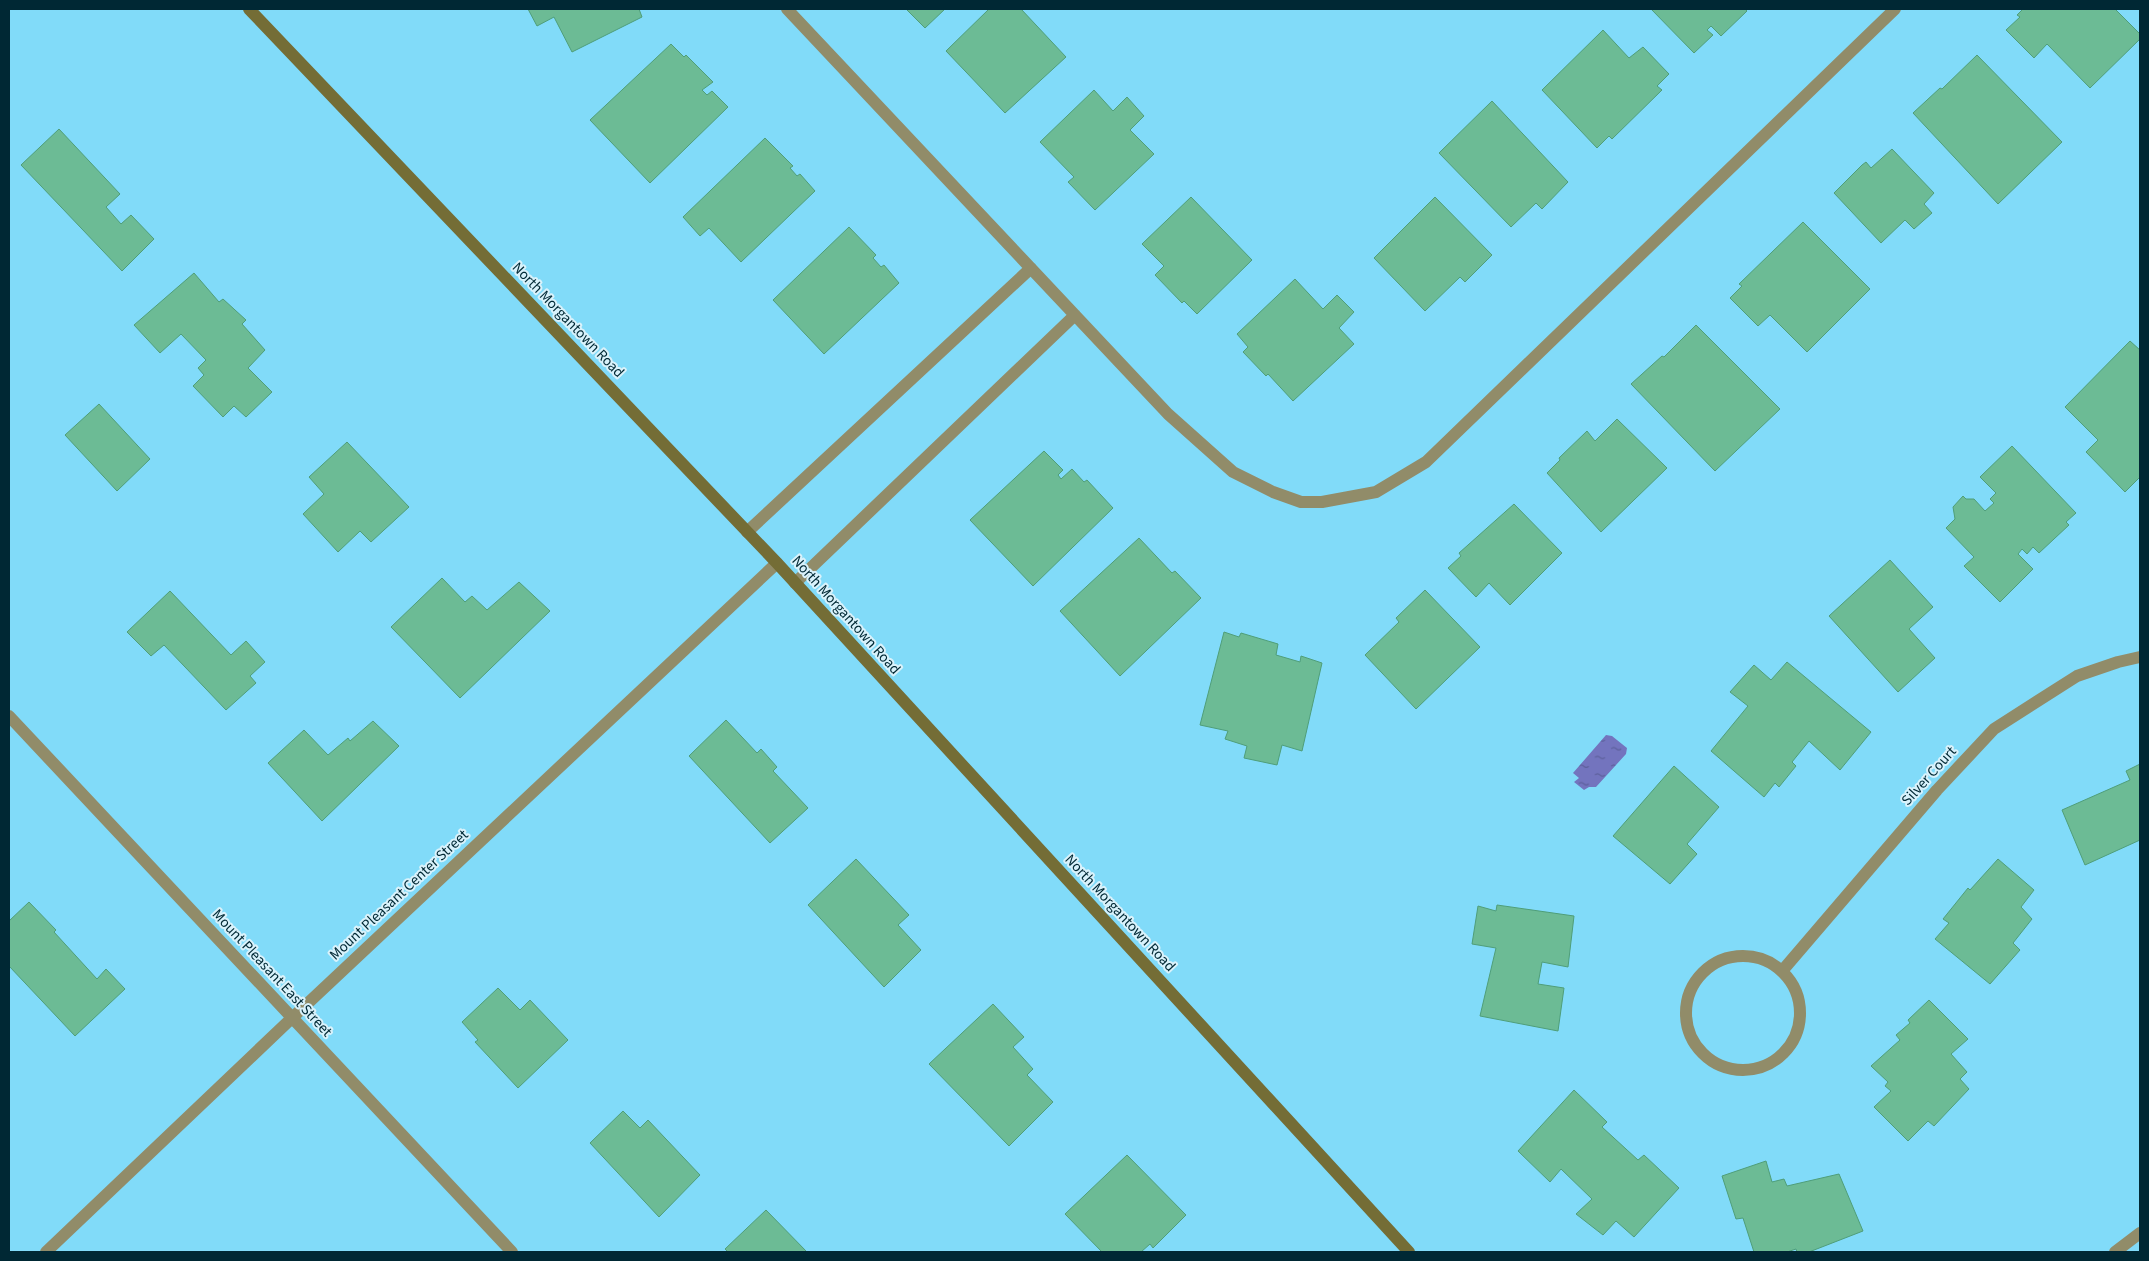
<svg xmlns="http://www.w3.org/2000/svg" width="2149" height="1261" font-family="'Source Sans 3',sans-serif">
	<defs>
		<pattern id="water-ripples" width="26" height="14" patternUnits="userSpaceOnUse" patternTransform="scale(1.25)"><rect width="26" height="14" fill="#7374be"/><path d="M2 4q2-2 4 0t4 0M15 11q2-2 4 0t4 0" fill="none" stroke="#5c5f9b"/></pattern>
	</defs>
	<rect width="100%" height="100%" fill="#81dbf9"/>
	<path fill="url(#water-ripples)" d="M1606,735L1612,736L1627,748L1626,754L1596,787H1589L1584,790L1574,782L1579,778L1573,773Z"/>
	<path fill="#6cbb95" stroke="#4f9e79" d="M528,9H639L642,17L572,52L554,17L537,26Z
		M906,9H945L925,28Z
		M989,9H1021L1066,57L1005,113L946,51Z
		M1651,9H1745L1747,11L1721,36L1711,26L1707,30L1713,35L1694,53Z
		M2023,9H2115L2140,34V39L2090,88L2047,44L2034,58L2006,30L2020,17L2017,15Z
		M1603,30L1629,58L1643,47L1669,74L1657,86L1662,90L1612,139L1609,136L1597,148L1542,90Z
		M671,44L684,57L686,55L713,82L702,90L707,95L712,91L728,107L650,183L590,120Z
		M1977,55L2062,142L1998,204L1913,113L1940,88L1942,89Z
		M1094,90L1113,111L1127,97L1144,116L1130,130L1154,154L1095,210L1068,182L1074,177L1040,142Z
		M1492,101L1568,182L1542,209L1536,203L1511,227L1439,153Z
		M59,129L120,194L106,207L121,224L131,215L154,239L122,271L21,165Z
		M765,138L793,166L790,168L797,176L800,174L815,191L741,262L709,228L700,236L683,217Z
		M1892,149L1934,193L1924,204L1932,213L1914,229L1905,220L1881,243L1834,193L1862,165L1866,162L1871,168Z
		M1191,197L1252,260L1197,314L1184,301L1182,303L1155,275L1164,266L1142,244Z
		M1435,197L1492,255L1465,282L1460,277L1425,311L1374,258Z
		M1803,222L1870,289L1807,352L1770,315L1758,326L1730,298L1742,286L1739,284Z
		M849,227L876,255L873,258L881,267L884,265L899,283L824,354L773,300Z
		M194,273L219,302L223,299L246,320L242,324L265,350L248,368L272,392L246,417L234,406L223,417L193,386L204,375L198,368L206,360L181,334L160,353L134,325Z
		M1295,279L1323,309L1337,295L1354,312L1339,328L1354,344L1293,401L1268,374L1266,376L1243,352L1248,347L1237,334Z
		M1696,325L1780,409L1715,471L1631,384L1662,356L1664,357Z
		M2130,341L2140,350V477L2125,492L2086,452L2098,440L2065,407Z
		M99,404L150,459L117,491L65,435Z
		M1617,419L1667,468L1601,532L1547,473L1560,460L1559,458L1587,431L1595,441Z
		M347,442L409,507L371,542L360,531L338,552L303,514L324,494L309,477Z
		M2012,446L2076,513L2066,522L2069,525L2039,553L2033,547L2027,554L2022,549L2018,554L2033,569L2000,602L1964,566L1974,557L1946,528L1955,519L1953,507L1963,496L1966,499H1974L1985,511L1994,503L1990,499L1996,493L1980,477Z
		M1044,451L1063,470L1058,475L1061,479L1072,469L1084,482L1087,480L1113,508L1033,586L970,520Z
		M1514,504L1562,553L1510,605L1489,583L1476,597L1448,568L1461,556L1459,553Z
		M1139,538L1172,573L1175,571L1201,598L1120,676L1060,611Z
		M1890,560L1933,607L1909,629L1935,658L1898,692L1829,616Z
		M442,578L465,602L472,596L487,610L519,582L550,611L460,698L391,627Z
		M1425,590L1480,647L1416,709L1365,655L1399,622L1396,618Z
		M170,591L231,655L246,641L265,662L250,676L256,683L226,710L164,645L151,656L127,632Z
		M1224,632L1239,637L1241,633L1278,644L1276,655L1300,662L1301,656L1322,663L1302,751L1282,745L1277,765L1244,758L1247,746L1225,739L1228,731L1200,725Z
		M1787,662L1871,732L1840,770L1809,741L1792,762L1796,766L1779,787L1775,783L1764,797L1711,751L1748,706L1730,692L1754,665L1771,680Z
		M726,720L757,753L761,749L777,767L773,771L808,808L770,843L689,756Z
		M373,721L399,746L322,821L268,763L304,730L328,755L348,738L350,741Z
		M2140,764V840L2085,865L2062,810L2130,780L2126,771Z
		M1674,766L1719,807L1687,844L1697,854L1670,884L1613,836Z
		M856,859L909,915L898,925L921,950L884,987L808,905Z
		M1998,859L2034,890L2021,907L2032,919L2013,943L2020,950L1990,984L1935,939L1949,923L1943,919L1968,888L1970,890Z
		M29,902L56,930L54,932L97,979L106,969L125,989L75,1036L9,966V921Z
		M1497,905L1574,916L1568,967L1542,962L1538,984L1564,988L1558,1031L1480,1016L1496,948L1472,944L1478,906L1496,911Z
		M498,988L520,1010L530,1000L568,1040L518,1088L475,1042L478,1040L462,1022Z
		M1929,1000L1968,1039L1951,1054L1967,1072L1960,1079L1969,1089L1934,1126L1928,1121L1908,1141L1874,1107L1891,1091L1885,1086L1888,1082L1871,1066L1900,1040L1896,1035L1910,1023L1908,1020Z
		M993,1004L1024,1037L1013,1047L1033,1069L1027,1075L1053,1102L1009,1146L929,1064Z
		M1574,1090L1607,1122L1602,1127L1638,1160L1644,1155L1679,1188L1634,1237L1616,1221L1603,1235L1576,1214L1592,1199L1561,1169L1550,1182L1518,1151Z
		M623,1111L640,1128L648,1120L700,1175L659,1217L590,1143Z
		M1127,1155L1186,1215L1153,1248L1150,1244L1141,1252H1102L1065,1214Z
		M1766,1161L1772,1182L1784,1179L1787,1186L1839,1174L1863,1231L1809,1252H1797L1796,1249L1787,1252H1754L1743,1218L1736,1219L1722,1176Z
		M766,1210L807,1252H728L725,1249Z"/>
	<g fill="none" stroke-linecap="round" stroke-linejoin="round">
		<path stroke="#918c69" stroke-width="12" d="M787,9L1168,414L1233,472L1273,492L1301,502H1322L1376,492L1426,462L1895,9
			M747,532L1031,268
			M795,583L1075,315
			M9,716L512,1252
			M1686 1013a57 57 0 1 1 114 0a57 57 0 1 1-114 0Z
			M1782,971L1937,790L1994,729L2077,676L2118,662L2140,657
			M46,1252L292,1018L777,563
			M2115,1252L2140,1233"/>
		<path stroke="#746d36" stroke-width="12" d="M249,9L777,563L1409,1252"/>
	</g>
	<g text-anchor="middle" dominant-baseline="central" stroke-width="4" stroke-linejoin="round" paint-order="stroke">
		<g font-size="15" fill="#002834" stroke="#d9f2fb">
			<text transform="translate(568 320) rotate(46)">North Morgantown Road</text>
			<text transform="translate(846 615) rotate(48)">North Morgantown Road</text>
			<text transform="translate(1929 776) rotate(-48)">Silver Court</text>
			<text transform="translate(399 895) rotate(-43)">Mount Pleasant Center Street</text>
			<text transform="translate(1120 913) rotate(47)">North Morgantown Road</text>
			<text transform="translate(272 973) rotate(47)">Mount Pleasant East Street</text>
		</g>
	</g>
	<rect width="2149" height="1261" fill="none" stroke="#002834" stroke-width="20"/>
</svg>
